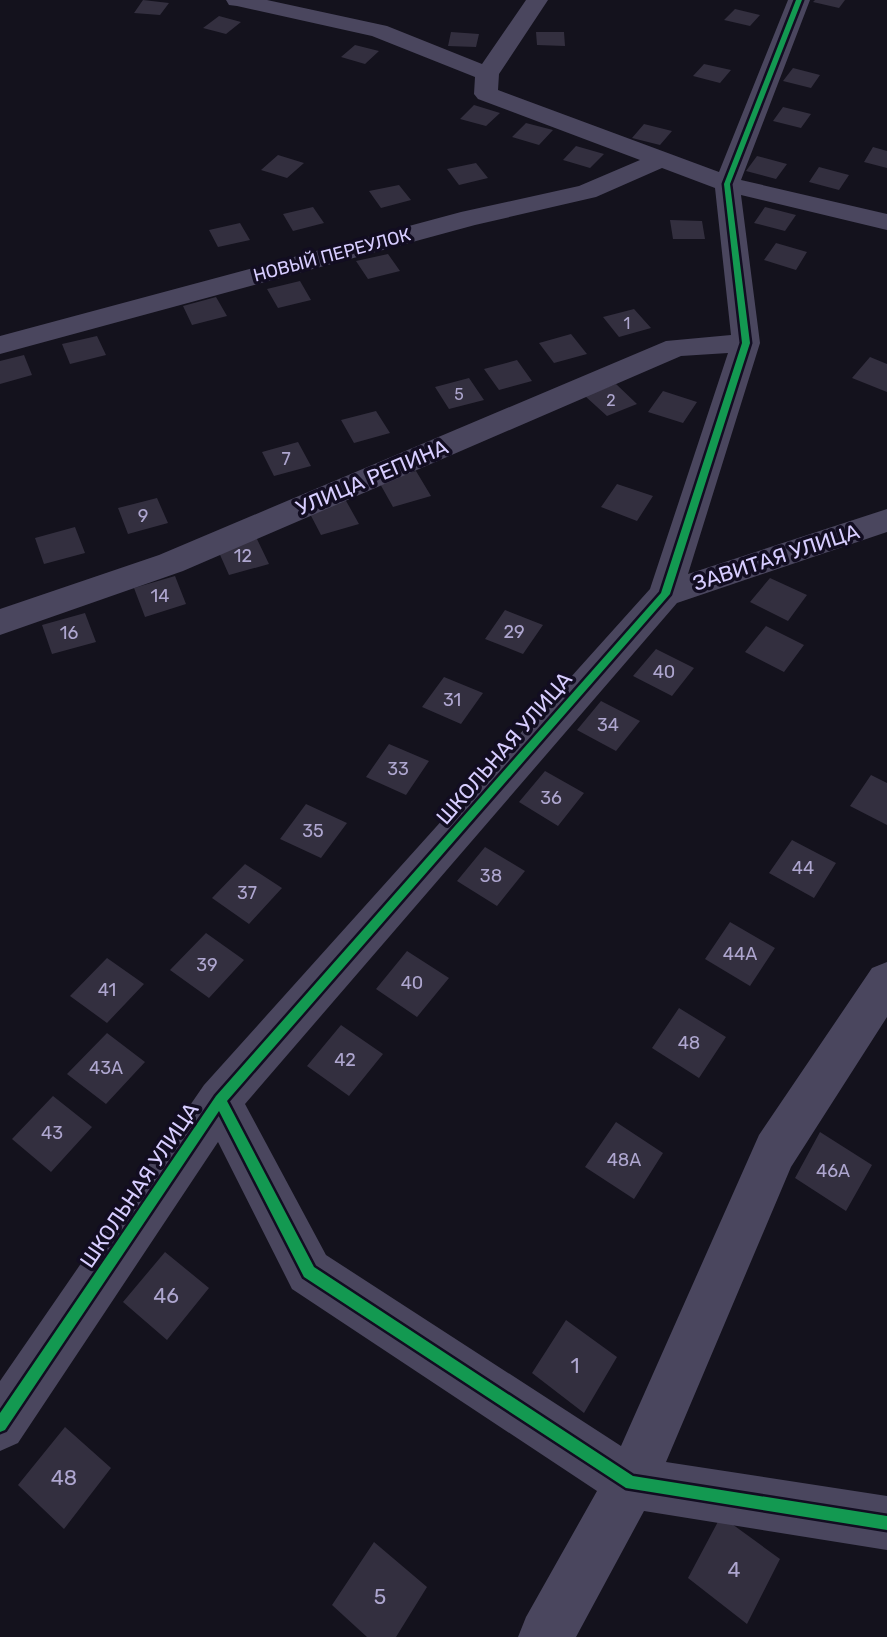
<svg xmlns="http://www.w3.org/2000/svg" width="887" height="1637" font-family="Rubik,sans-serif">
	<rect width="100%" height="100%" fill="#14121d"/>
	<path fill="#332f3f" d="M143,0L169,3L160,15L134,13Z
		M815,0H845L839,8L813,2Z
		M735,9L760,15L750,26L724,20Z
		M219,16L241,22L226,34L203,28Z
		M451,32L479,34L476,47L448,46Z
		M536,32H564L565,46L537,45Z
		M355,45L379,51L365,64L341,57Z
		M704,64L731,70L720,83L693,76Z
		M793,68L820,75L811,88L783,81Z
		M474,105L500,113L486,126L460,119Z
		M783,107L811,114L801,128L773,121Z
		M526,123L553,130L539,145L512,137Z
		M644,124L672,131L660,145L632,138Z
		M576,146L604,154L590,168L563,160Z
		M873,147L887,151V168L864,162Z
		M278,155L304,163L287,178L261,170Z
		M757,156L787,164L776,179L746,171Z
		M476,163L488,178L459,185L447,169Z
		M819,167L849,175L839,190L809,182Z
		M399,185L411,200L381,208L369,191Z
		M313,207L324,223L293,231L283,214Z
		M765,207L796,215L785,231L754,223Z
		M670,220L702,221L705,239H673Z
		M240,223L250,240L218,247L209,230Z
		M776,243L807,252L796,270L764,260Z
		M388,254L400,271L368,279L356,261Z
		M300,281L311,300L278,308L267,289Z
		M216,297L227,316L192,325L183,306Z
		M634,309L651,328L619,337L603,317Z
		M571,334L587,354L554,363L539,343Z
		M97,336L106,355L70,364L62,344Z
		M24,355L32,375L0,384V361Z
		M870,357L887,364V392L852,378Z
		M517,360L532,381L499,390L484,369Z
		M469,378L484,400L449,409L435,387Z
		M616,384L637,404L607,416L585,396Z
		M663,391L697,402L683,423L648,412Z
		M376,411L390,433L354,443L341,420Z
		M298,442L311,466L274,476L262,452Z
		M416,471L431,496L393,507L379,482Z
		M617,484L653,496L637,521L601,507Z
		M157,498L168,523L128,534L118,508Z
		M345,499L359,524L321,535L308,510Z
		M75,527L85,553L44,564L35,538Z
		M256,537L269,564L229,575L217,548Z
		M175,576L186,604L145,617L134,588Z
		M770,578L807,595L788,621L750,602Z
		M505,610L543,625L523,654L485,639Z
		M85,613L96,642L52,654L42,625Z
		M766,626L804,645L784,672L745,652Z
		M656,649L694,668L672,696L633,676Z
		M444,677L483,693L461,724L422,707Z
		M601,701L640,721L616,751L577,730Z
		M389,744L429,761L406,795L366,777Z
		M545,771L584,793L558,826L519,802Z
		M871,775L887,783V825L850,806Z
		M306,804L347,823L321,858L280,839Z
		M792,840L836,863L814,898L769,873Z
		M485,847L525,871L497,906L457,881Z
		M245,864L282,888L249,924L212,898Z
		M730,922L775,948L750,986L705,959Z
		M206,933L244,960L209,998L170,970Z
		M407,951L449,978L417,1017L376,989Z
		M107,958L144,984L107,1023L70,996Z
		M679,1008L726,1037L699,1078L652,1048Z
		M341,1025L383,1054L349,1096L307,1066Z
		M107,1033L145,1062L106,1104L67,1074Z
		M53,1096L92,1127L51,1172L12,1139Z
		M616,1122L663,1153L634,1199L585,1167Z
		M820,1132L872,1165L846,1211L795,1178Z
		M165,1252L209,1288L167,1340L123,1302Z
		M566,1320L617,1357L584,1413L532,1373Z
		M65,1427L111,1468L64,1529L18,1485Z
		M721,1516L780,1559L747,1624L688,1578Z
		M374,1542L427,1587L396,1637H367L332,1605Z"/>
	<g fill="none" stroke-linecap="round" stroke-linejoin="round">
		<path fill="#4a465e" fill-rule="evenodd" d="M226,0H267L387,26L482,64L526,0H548L499,74L498,90L719,172L788,0H810L741,180L887,214V230L741,195L760,343L688,574L887,509V532L677,603L245,1104L326,1255L621,1446L759,1135L872,968L887,962V1017L791,1167L666,1462L887,1496V1550L644,1511L576,1637H518L526,1617L597,1491L292,1289L218,1142L18,1443L0,1451V1381L204,1085L650,589L728,353L681,356L183,571L0,635V609L159,555L666,341L731,335L715,188L662,168L596,197L475,225L0,354V336L461,212L579,186L640,160L478,99L474,94L475,77L372,36L237,6L229,5Z"/>
		<defs>
			<path id="cycleway" d="M796,0H802L730,184L750,343L670,594L227,1101L314,1267L633,1476L887,1516V1530L626,1488L304,1277L219,1111L5,1430L0,1432V1413L216,1096L661,593L742,343L724,184Z"/>
		</defs>
		<use href="#cycleway" stroke="#120d21" stroke-width="5"/>
		<use href="#cycleway" fill="#139951" fill-rule="evenodd"/>
	</g>
	<g text-anchor="middle" dominant-baseline="central" stroke-width="7" stroke-linejoin="round" paint-order="stroke">
		<g font-size="16" fill="#aea6cf">
			<text x="627" y="323">1</text>
			<text x="459" y="394">5</text>
			<text x="611" y="400">2</text>
		</g>
		<g font-size="18" fill="#d7cdff" stroke="#120d21">
			<text transform="translate(332 255) rotate(-15)">НОВЫЙ ПЕРЕУЛОК</text>
		</g>
		<g font-size="18" fill="#aea6cf">
			<text x="286" y="459">7</text>
			<text x="143" y="516">9</text>
			<text x="243" y="556">12</text>
			<text x="160" y="596">14</text>
			<text x="514" y="632">29</text>
			<text x="69" y="633">16</text>
			<text x="664" y="672">40</text>
			<text x="452" y="700">31</text>
			<text x="608" y="725">34</text>
			<text x="398" y="769">33</text>
			<text x="551" y="798">36</text>
			<text x="313" y="831">35</text>
			<text x="803" y="868">44</text>
			<text x="491" y="876">38</text>
			<text x="247" y="893">37</text>
			<text x="740" y="954">44А</text>
			<text x="207" y="965">39</text>
			<text x="412" y="983">40</text>
			<text x="107" y="990">41</text>
			<text x="689" y="1043">48</text>
			<text x="345" y="1060">42</text>
			<text x="106" y="1068">43А</text>
			<text x="52" y="1133">43</text>
			<text x="624" y="1160">48А</text>
			<text x="833" y="1171">46А</text>
		</g>
		<g font-size="21" fill="#d7cdff" stroke="#120d21">
			<text transform="translate(372 477) rotate(-23)">УЛИЦА РЕПИНА</text>
			<text transform="translate(776 557) rotate(-18)">ЗАВИТАЯ УЛИЦА</text>
			<text transform="translate(504 748) rotate(-49)">ШКОЛЬНАЯ УЛИЦА</text>
			<text transform="translate(139 1185) rotate(-56)">ШКОЛЬНАЯ УЛИЦА</text>
		</g>
		<g font-size="21" fill="#aea6cf">
			<text x="166" y="1295">46</text>
			<text x="575" y="1365">1</text>
			<text x="64" y="1477">48</text>
			<text x="734" y="1569">4</text>
			<text x="380" y="1596">5</text>
		</g>
	</g>
</svg>
